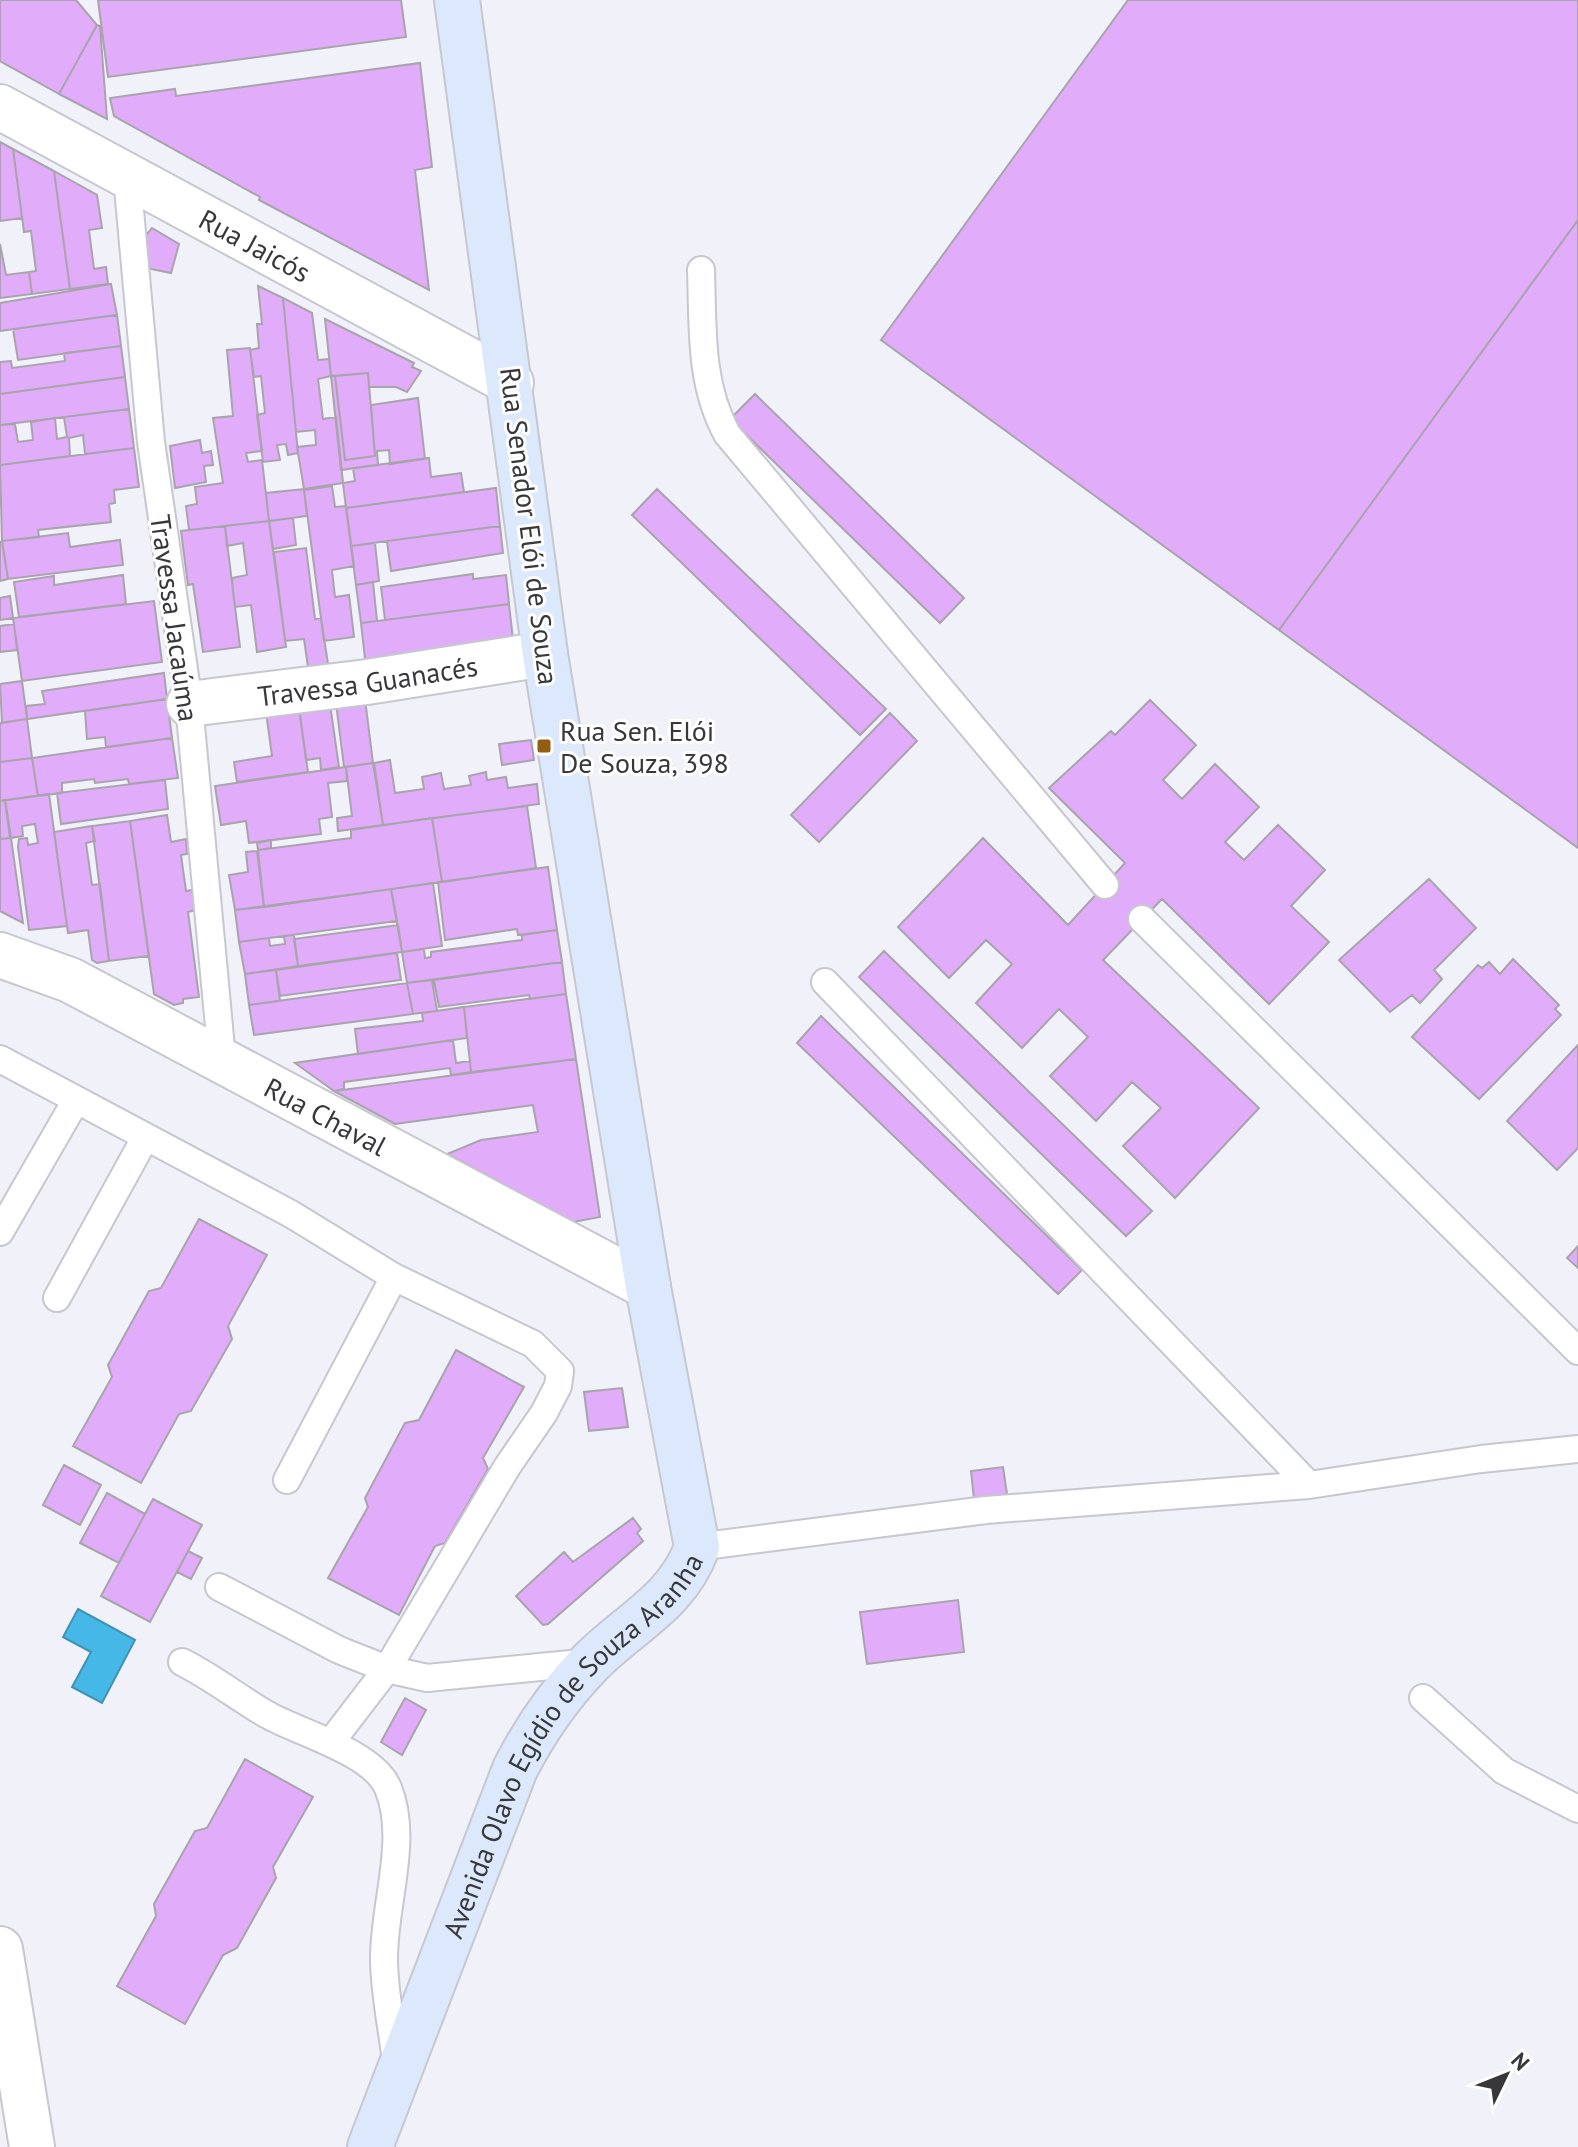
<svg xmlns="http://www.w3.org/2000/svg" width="1578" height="2147" font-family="'PT Sans',sans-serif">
	<rect width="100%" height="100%" fill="#f0f1f9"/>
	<path fill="#46b8e7" stroke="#4292b3" stroke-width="2" d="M78,1609L135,1640L102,1703L72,1687L91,1652L63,1637Z"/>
	<path fill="#e1acfa" stroke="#a9a4ab" stroke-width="2" d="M0,0H76L97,25L59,94L0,61Z
		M98,0H401L406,37L108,77Z
		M1128,0H1578V220L1279,630L881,340Z
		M97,25L100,26L107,119L59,94Z
		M420,63L432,167L415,170L429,290L259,200L260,197L114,116L110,98L175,89L176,96Z
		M0,142L13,149L22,218L0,221Z
		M13,149L54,171L70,289L32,294L29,272L36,271L31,231L24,232Z
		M54,171L97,195L102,228L89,230L94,269L106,267L108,284L70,289Z
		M1578,220V848L1279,630Z
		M152,228L179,244L171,273L146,268L141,241Z
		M0,244L6,275L29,272L32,294L0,298Z
		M111,284L117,315L0,331V303Z
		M258,286L283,298L298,453L288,455L286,444L277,445L280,460L263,462L257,415L265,413L261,376L254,377L250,350L259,348L257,324H262Z
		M283,298L312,313L318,360L329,359L331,376L318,379L323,419L336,417L343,483L304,489L297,447L316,445L315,430L296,432Z
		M117,315L121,346L18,360L13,329Z
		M325,319L414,363L412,367L421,371L407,392L396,387H369L368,373L331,376Z
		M121,346L125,377L0,394V362L11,361L12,368L65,361L64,353Z
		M250,348L262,451L246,453L248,462L262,460L269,521L189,530L186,506L197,504L195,487L223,483L213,418L233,416L227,350Z
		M368,373L375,456L345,460L335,376Z
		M331,376H335L345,460L375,456L371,405L418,398L425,459L390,464L389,450L377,451L378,465L341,470Z
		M125,377L129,409L0,425V394Z
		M755,394L964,598L940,623L730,419Z
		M129,409L134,448L85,454L83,435L69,438L70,456L0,465V425L15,424L18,442L33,440L31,422L55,418L57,439L67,437L64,417Z
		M200,440L202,453L211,451L213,465L204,466L206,482L175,488L170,446Z
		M134,448L139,487L114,490L115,503L109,504L111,522L38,530L39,537L2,541L0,465Z
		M429,458L431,477L461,473L464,492L346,508L343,483L355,481L353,468Z
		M332,486L335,507L346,506L354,566L332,570L335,597L349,595L354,637L324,641L304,490Z
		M496,488L500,526L351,546L346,508Z
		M304,489L307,516L269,521L266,493Z
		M657,489L886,709L860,735L632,515Z
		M293,518L296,545L273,549L269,521Z
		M269,521L286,647L257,652L251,605L235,607L233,592L232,578L247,575L243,543L227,546L225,526Z
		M225,526L240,647L203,652L193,584L188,585L181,531Z
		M500,526L503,553L391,571L387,541Z
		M68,533L70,547L120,540L123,565L8,579L2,541Z
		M2,541L8,579L0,581V542Z
		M375,543L379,581L356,585L351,546Z
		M306,548L315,619L321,618L328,664L308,667L304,639L285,641L274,552Z
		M473,574V579L506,575L509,604L385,620L381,587Z
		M123,575L126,604L19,617L14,582L54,576V585Z
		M373,582L377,621L361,623L356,585Z
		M10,596L13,618L0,620V598Z
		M154,601L162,662L22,681L13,618Z
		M509,604L513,640L365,659L361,623Z
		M14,624L17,650L0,652V626Z
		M164,673L167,699L27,719L26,706L45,704L42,691Z
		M22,681L27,719L2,723L0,684Z
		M167,699L172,738L106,747L105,737L87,739L85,711Z
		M365,699L373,763L344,767L336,703Z
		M1150,700L1196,745L1163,780L1182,799L1215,764L1259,807L1225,842L1244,860L1278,825L1325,870L1291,906L1329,942L1269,1004L1162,899L1103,960L1259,1108L1175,1198L1123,1146L1161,1108L1132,1082L1096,1121L1050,1076L1088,1037L1059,1009L1022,1048L976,1003L1012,964L986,940L949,978L898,927L983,838L1068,925L1125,863L1049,788L1111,731L1115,735Z
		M330,704L339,767L321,770L320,758L306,760L299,708Z
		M299,708L308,772L237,782L234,762L272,756L266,712Z
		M890,713L917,741L819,842L791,815Z
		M27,719L32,758L0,762V723Z
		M172,738L178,778L129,784L128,779L95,783L94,779L62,783V793L38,796L32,758Z
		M531,740L534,760L502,765L499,744Z
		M32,758L38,796L0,801V762Z
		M390,760L395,793L424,789L422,777L441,773L444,789L471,785L469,776L486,772L487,780L506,777L508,788L537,784L539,804L383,825L374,763Z
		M373,763L383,825L338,831L337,818L352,816L346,767Z
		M346,767L347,781L328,783L332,817L319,819L321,834L249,843L246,821L221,825L215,786Z
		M165,780L168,809L61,824L57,793Z
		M49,794L67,926L29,930L18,847L19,839L27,838L28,845L38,843L35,824L22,826L23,836L11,838L5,800Z
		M5,800L10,838L0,839V801Z
		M527,806L536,868L442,882L432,818Z
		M167,815L171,842L186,839L187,854L181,855L186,891L192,890L196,910L188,912L199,997L183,999V1003L174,1005L154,994L130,821Z
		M432,818L442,882L264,907L258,850L351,838V830Z
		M130,821L149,956L109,961L92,826Z
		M92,826L95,841L86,843L92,885L100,884L109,961L97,963L92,960L88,930L68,933L54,832Z
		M11,838L23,923L0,911V839Z
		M271,840V848L258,850L257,843Z
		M257,851L264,907L235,910L229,875L248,872L246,852Z
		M548,867L557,930L518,935L517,929L445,940L438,882Z
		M1429,879L1476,928L1434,970L1442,979L1420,1003L1412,995L1390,1012L1339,960Z
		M433,883L442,946L402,952L391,889Z
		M391,889L397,921L239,942L235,910Z
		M398,925L402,952L298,966L294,939Z
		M557,930L562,962L407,983L402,952L424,949L425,958L431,957V952L522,940V935Z
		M294,935L298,966L245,974L239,942L269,938L270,946L285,944L284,936Z
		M884,951L1152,1211L1126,1236L859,977Z
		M397,953L401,980L280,996L276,970Z
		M1513,959L1559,1005L1555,1009L1561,1015L1479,1099L1412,1037L1478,965L1482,968L1489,962L1500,974Z
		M562,962L566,994L530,999L529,995L439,1007L434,980Z
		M276,970L280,1001L249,1005L245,974Z
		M432,980L437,1011L413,1014L407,983Z
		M407,983L413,1014L254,1035L249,1005Z
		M566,994L576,1059L471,1072L464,1007Z
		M464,1007L467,1038L358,1054L355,1029L423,1021L422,1013Z
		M821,1016L1082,1270L1058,1294L797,1043Z
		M453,1040L456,1063L470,1061L471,1072L451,1075L450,1068L344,1082V1089L334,1091L295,1063Z
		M1578,1045V1148L1557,1170L1507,1121Z
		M576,1059L600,1217L573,1222L447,1154L481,1140L538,1132L533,1105L395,1124L334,1091Z
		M199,1219L267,1255L228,1326L232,1339L191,1411L179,1414L141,1483L73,1446L112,1377L108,1365L149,1291L161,1288Z
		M1578,1246V1268L1567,1258Z
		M456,1350L524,1387L483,1458L488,1469L445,1543L435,1546L399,1615L328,1578L368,1507L365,1498L405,1423L419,1420Z
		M622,1388L628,1427L589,1431L584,1392Z
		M64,1465L101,1485L80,1525L43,1505Z
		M1003,1467L1007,1494L974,1499L971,1471Z
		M107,1493L145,1514L119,1563L80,1543Z
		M153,1499L202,1525L150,1622L101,1596Z
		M633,1518L641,1529L637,1533L643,1541L548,1624L543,1625L516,1596L564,1552L573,1562Z
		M188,1551L202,1558L191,1579L177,1572Z
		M958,1600L964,1652L867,1664L860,1612Z
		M405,1698L426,1710L402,1755L381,1742Z
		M245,1759L313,1797L273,1867L276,1878L237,1948L223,1955L185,2024L117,1986L156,1916L154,1904L195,1831L207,1828Z"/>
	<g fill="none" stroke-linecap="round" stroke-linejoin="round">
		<defs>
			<path id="service" d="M127,177L151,442L189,704L222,1059
				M701,270C703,326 699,383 727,434L1105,885
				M1142,919L1578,1351
				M825,982L1309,1485
				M0,1059L291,1214L394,1277L533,1344L560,1371L558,1386L544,1413L507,1467L387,1669L331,1742
				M0,1232L75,1102
				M57,1298L145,1138
				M287,1480L394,1277
				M697,1547L986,1510L1309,1485L1481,1459L1578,1449
				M219,1587L339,1650L387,1669L427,1678L591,1662
				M182,1662C212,1677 237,1697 266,1714C299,1733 373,1752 388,1788C409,1839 384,1903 384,1958C384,1992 392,2028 396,2061
				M1423,1698L1504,1771L1578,1809"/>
			<g id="minor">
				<path id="s1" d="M0,107L511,383"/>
				<path id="s2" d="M189,704L367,682L545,654"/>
				<path id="s3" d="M0,955L70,980L648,1287"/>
				<path d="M0,1949L32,2147"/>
			</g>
			<g id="secondary">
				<path id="s4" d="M370,2147L515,1769C535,1730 559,1695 590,1663C628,1624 678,1602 697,1547L648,1287L545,654L457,0"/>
			</g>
		</defs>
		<use href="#service" stroke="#c7c7cf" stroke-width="30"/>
		<use href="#minor" stroke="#c7c7cf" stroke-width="48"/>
		<use href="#secondary" stroke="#c7c7cf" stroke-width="48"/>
		<use href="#service" stroke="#fff" stroke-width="26"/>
		<use href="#minor" stroke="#fff" stroke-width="44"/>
		<use href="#secondary" stroke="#dce9fd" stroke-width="44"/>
	</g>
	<rect fill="#925d11" stroke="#fff" stroke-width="3" x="536" y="738" width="16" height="16" rx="4"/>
	<g text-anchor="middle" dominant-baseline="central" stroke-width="6" stroke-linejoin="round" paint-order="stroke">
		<g font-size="28" fill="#38383b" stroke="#fff">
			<text stroke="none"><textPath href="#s1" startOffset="290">Rua Jaicós</textPath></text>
			<text transform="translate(530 526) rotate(83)">Rua Senador Elói de Souza</text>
			<text transform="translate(175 618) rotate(82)">Travessa Jacaúma</text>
			<text stroke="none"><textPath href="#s2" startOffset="180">Travessa Guanacés</textPath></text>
			<text stroke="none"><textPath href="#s3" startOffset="364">Rua Chaval</textPath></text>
			<text stroke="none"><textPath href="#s4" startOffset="456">Avenida Olavo Egídio de Souza Aranha</textPath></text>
		</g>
		<g font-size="28" fill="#38383b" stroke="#fff" text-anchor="start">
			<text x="560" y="730">Rua Sen. Elói<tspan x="560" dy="32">De Souza, 398</tspan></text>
		</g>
	</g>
	<g transform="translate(1506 2075) rotate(47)" stroke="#ffffff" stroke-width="6" paint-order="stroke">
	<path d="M0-6L14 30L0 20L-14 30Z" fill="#38383b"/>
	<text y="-12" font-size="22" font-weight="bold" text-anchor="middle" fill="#38383b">N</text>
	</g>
</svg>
